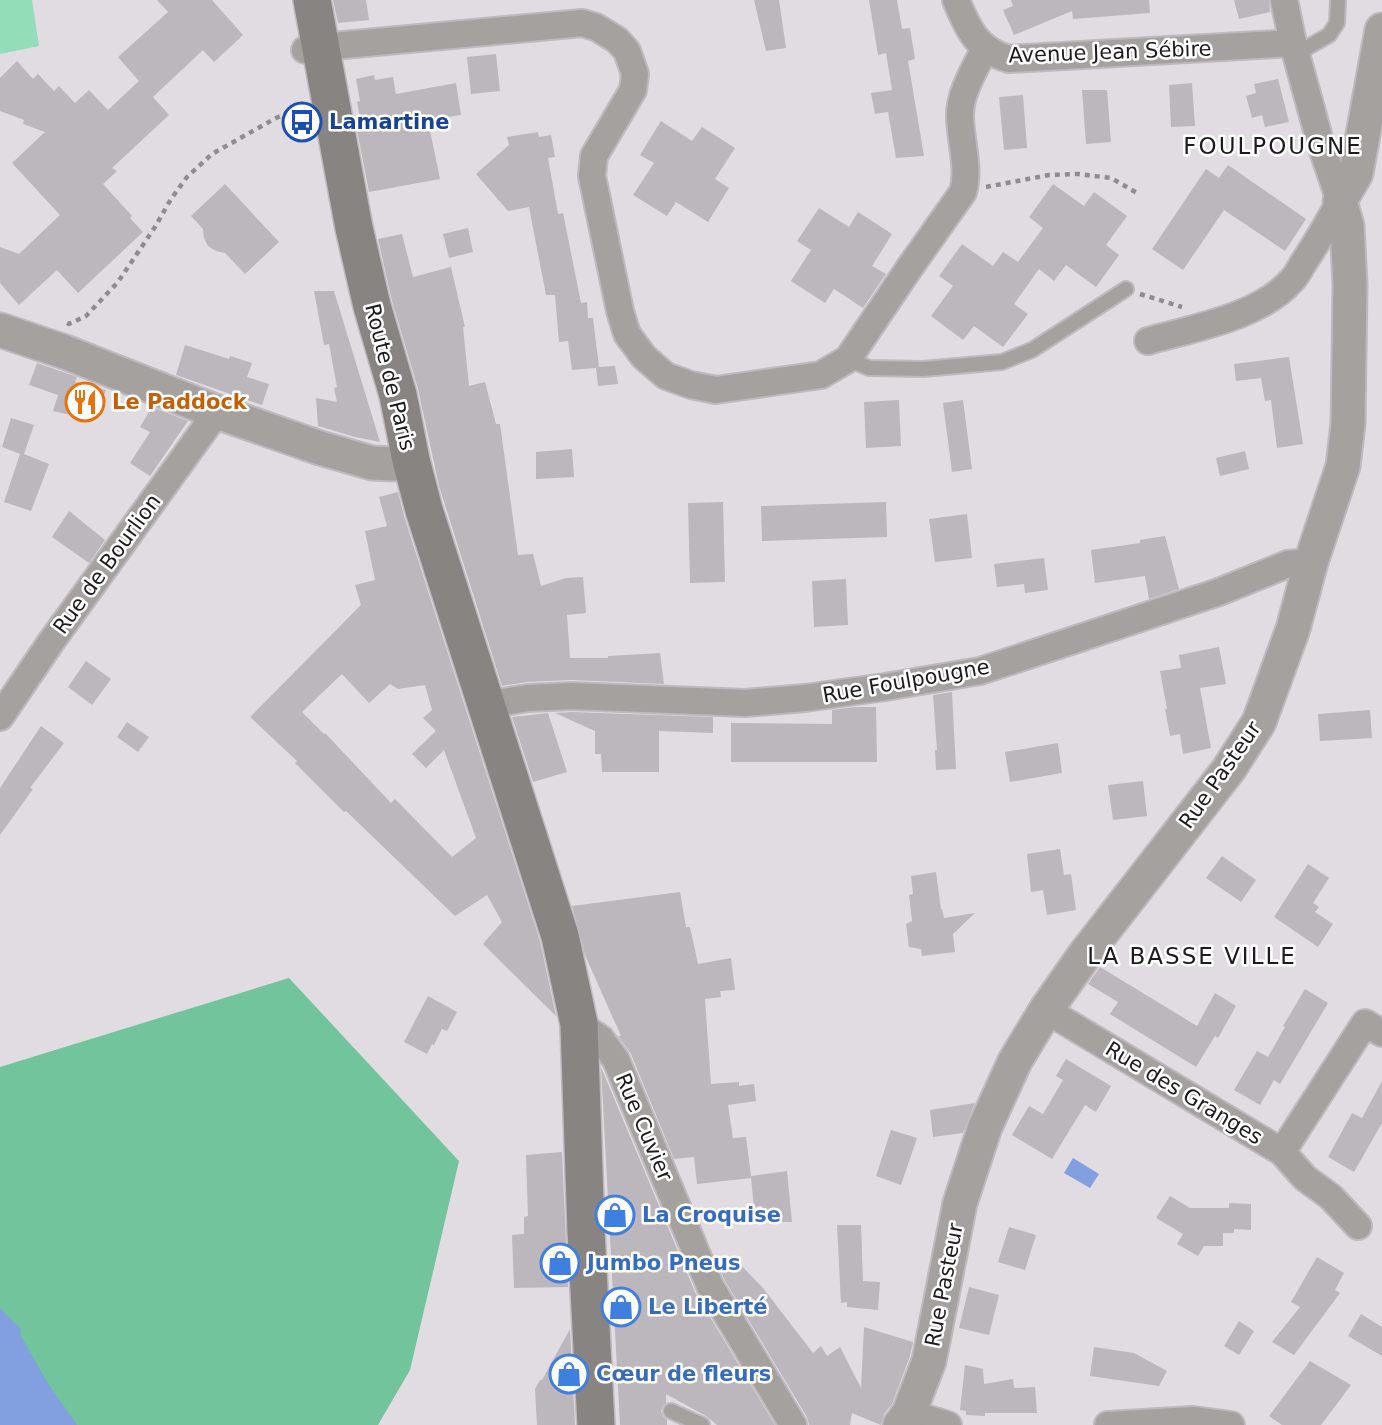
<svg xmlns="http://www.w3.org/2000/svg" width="1382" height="1425" font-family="'DejaVu Sans',sans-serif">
	<rect width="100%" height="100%" fill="#e1dce1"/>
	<path fill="#93ddb8" d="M0,0H32L39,46L0,54Z"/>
	<path fill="#71c49c" d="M289,978L459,1161L410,1370L378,1425H0V1067Z"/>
	<path fill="#829fe0" d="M1073,1158L1099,1174L1090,1188L1064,1173Z
		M0,1308L21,1329L20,1334L47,1382L77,1425H0Z"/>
	<path fill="#bcb7bc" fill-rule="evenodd" d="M157,0H212L243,35L214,62L203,50L153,97L169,115L112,168L117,171L103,184L132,216L130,218L143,232L78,293L57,270L19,305L0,283V247L19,254L60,215L12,163L45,132L23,124L24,120L0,111V78L17,61L33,79L38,74L54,91L59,86L75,103L89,90L108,110L139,81L118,57L168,12Z
		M333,0H366L369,20L338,23Z
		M754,0H779L786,48L766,51Z
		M869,0H897L902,29L910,28L915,59L908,61L924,156L896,158L888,112L875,114L871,93L892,90L886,53L878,55Z
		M1011,0H1149L1150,13L1073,19L1072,11L1014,35L1003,10L1013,6Z
		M1234,0H1269L1270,12L1239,19Z
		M496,54L500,91L471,94L467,57Z
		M374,75L375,80L393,77L396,94L456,83L461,115L430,120L427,116L440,179L369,192L357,130L362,129L357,102L360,101L356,79Z
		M1278,79L1289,122L1265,127L1262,115L1252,118L1246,96L1256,93L1254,84Z
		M1192,83L1195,126L1171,127L1169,85Z
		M1082,90H1107L1111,142L1086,144Z
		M1023,95L1027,148L1004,150L999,97Z
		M661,121L692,141L702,127L735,148L715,179L729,188L708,222L676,202L667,216L633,195L654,163L640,155Z
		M538,132L539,137L551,135L555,157L548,158L558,214L563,213L581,303L587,302L588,318H593L599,367L615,366L618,384L598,386L596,368L572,370L568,341L559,342L555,295H546L529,207L508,211L476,174L509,145L507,137Z
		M1228,165L1306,219L1285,251L1224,210L1183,270L1152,249L1206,169L1219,178Z
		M225,184L279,242L245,274L225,253L216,251L208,246L204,238L203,229L191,216Z
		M1053,184L1084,206L1094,192L1127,216L1106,245L1119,255L1096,287L1066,265L1054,281L1039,269L1014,304L1028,314L1003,347L974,326L963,340L931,316L953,286L939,276L962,244L993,266L1003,252L1018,262L1043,228L1029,217Z
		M819,208L849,227L858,212L892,234L872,266L886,274L863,308L834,289L825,303L791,281L811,250L797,241Z
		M468,228L473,252L449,258L443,234Z
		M402,234L413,277L451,267L465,327H463L469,386L485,382L496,424H500L518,555L533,554L541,586L566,578L583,577L586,613L567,615L570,658H608V656L660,653L664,684L571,680L527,682L502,686L439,486L418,389L392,301L378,239Z
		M314,291H334L380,442L355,437L318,426L316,398L337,402L334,388L337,387L329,344L324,345Z
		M185,345L229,359L230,356L252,363L247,377L269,384L262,405L176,375Z
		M1289,357L1303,444L1277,448L1271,400L1265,401L1261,378L1236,381L1234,364Z
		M37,363L77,377L75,382L106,390L93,420L53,411L58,395L29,385Z
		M899,400L901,446L866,448L864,402Z
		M963,400L972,469L952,472L943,403Z
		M152,407L188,421L150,476L130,463L150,432L140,427Z
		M11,418L34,425L24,454L49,464L31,511L4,502L20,454L2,447Z
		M572,449L574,477L536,479V452Z
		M1245,451L1249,469L1220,476L1216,458Z
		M398,492L404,516L540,941L556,1016L483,944L502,922L487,895L455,916L346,811L344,812L295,763L297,761L250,717L361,605L355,585L375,580L365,531L387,526L379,497ZM342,674L369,703L390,684L398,689L425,685L432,710L423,718L436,731L412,754L426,768L444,750L476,838L452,857L395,799L391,803L325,733L324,734L302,712Z
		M723,502L725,582L690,583L688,503Z
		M886,502L887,537L762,541L761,506Z
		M69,511L105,540L89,563L52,537Z
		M967,514L972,558L935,562L929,519Z
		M1165,536L1179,589L1149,599L1145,576L1095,583L1091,550L1140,543V540Z
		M1044,558L1048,590L1025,593L1024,584L997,587L994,564Z
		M846,579L848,625L814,627L812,581Z
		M1219,647L1226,684L1200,688L1211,748L1183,754L1180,734L1170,736L1165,709H1167L1160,671L1181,668L1179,655Z
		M86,661L111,679L92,705L68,687Z
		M952,692L956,769L936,770L935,750H937L933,695Z
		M855,707H876L877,762H731V723L832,724V710Z
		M1370,710L1372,738L1320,741L1318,714Z
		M572,712L713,717V733L659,731V772H602L601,754H595V731L555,713Z
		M548,713L567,772L533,782L512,717Z
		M127,722L149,737L138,752L117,737Z
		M41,726L64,743L30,788L33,789L0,835V788Z
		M1058,743L1062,773L1010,782L1005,752Z
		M1143,781L1147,816L1113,820L1108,785Z
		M1060,849L1064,875L1071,874L1076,910L1047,915L1043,890L1031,892L1027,854Z
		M1222,856L1256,880L1241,902L1206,878Z
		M1308,864L1329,878L1313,903L1319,907L1315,912L1333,924L1318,947L1274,917Z
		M936,872L941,909H942L944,918L975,913L953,934L955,952L922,956L921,949L909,947L906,924L912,921L909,895L913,894L911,876Z
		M680,892L686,927H690L698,964L731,958L735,990L720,991L721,997L705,999L711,1084L739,1082V1086L754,1084L756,1101L728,1105L733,1138L746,1137L751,1176L787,1171L792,1222H763L762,1206L754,1207L751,1178L697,1184L694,1157L674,1159L631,1054L618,1036H621L585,955L572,906Z
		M1100,967L1197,1026L1215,993L1236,1006L1218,1038L1215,1036L1196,1067L1110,1014L1118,1002L1088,984Z
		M1305,989L1328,1003L1280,1084L1274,1080L1260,1105L1234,1090L1257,1051L1268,1057L1285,1027L1283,1026Z
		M428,996L457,1012L447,1031L442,1029L434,1045L432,1044L427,1054L404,1042Z
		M1066,1059L1111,1086L1096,1112L1085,1105L1052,1159L1012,1135L1029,1106L1043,1114L1063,1080L1056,1076Z
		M601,1067L695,1292L775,1425H717L706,1416L666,1394V1403L663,1406L661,1411L663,1416L667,1420V1425H620Z
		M1382,1081V1123L1354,1172L1328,1157L1352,1113L1362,1118Z
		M975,1103L963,1133L933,1137L930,1110Z
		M891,1130L917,1138L901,1185L876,1176Z
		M562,1152L568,1287L514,1288L512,1235L524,1234V1217L528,1216L526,1155Z
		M1170,1196L1190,1208H1229V1203L1251,1204V1230L1234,1229V1233H1223V1246H1204L1198,1256L1177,1244L1183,1234L1156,1218Z
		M837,1225H861L863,1281L880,1282L878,1310L847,1307V1302L841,1303Z
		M1009,1227L1036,1235L1025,1270L998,1262Z
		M1317,1257L1344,1273L1335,1290L1340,1293L1294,1355L1272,1342L1300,1307L1291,1302Z
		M735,1259L763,1288L813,1353L821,1346L827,1356L840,1347L861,1388L864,1327L913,1342L910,1356L892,1404L884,1414L881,1425L852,1413L850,1425H809L807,1417L724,1279L719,1266Z
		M969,1287L999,1295L989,1335L959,1328Z
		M1361,1314L1382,1327V1356L1348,1336Z
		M1239,1321L1254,1331L1239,1355L1224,1346Z
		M570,1329L575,1425H537L535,1389L540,1380H542Z
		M1094,1347L1134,1353L1167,1371L1159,1386L1090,1376Z
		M1310,1361L1351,1385L1321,1425H1282L1269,1416Z
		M965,1365L983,1369L984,1384L1013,1379L1014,1388L1035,1387L1037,1413H985V1416L966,1415V1411L960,1410Z"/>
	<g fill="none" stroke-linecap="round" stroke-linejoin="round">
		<defs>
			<path id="service" d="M1296,54L1329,35L1337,23L1338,0
				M848,359L869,368L923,369L1002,362L1032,350L1126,289
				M671,1411L702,1425"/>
			<path id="minor" d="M956,0C968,29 977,50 1009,59L1293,43
				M305,50L322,47L582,23L596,27L617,40L627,51L635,74L633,90L594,156L592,176L620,311L627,334L644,357L666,376L691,385L716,390L821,375L848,359L910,267L963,192C970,168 960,140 960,115C960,92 975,69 985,48
				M1148,341C1193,328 1260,317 1292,280C1297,275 1300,268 1304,262C1317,242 1329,222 1340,201L1321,145L1293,43L1284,0
				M485,705L528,698L572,696L745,703L805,698L885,687L980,671L1219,592L1288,564L1311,562
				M0,717L51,642L217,412
				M1046,1010L1282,1152L1305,1178L1331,1197L1358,1226
				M579,1024L601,1039L616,1060L710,1286L793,1425
				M1282,1152L1365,1023L1382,1033
				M909,1413L948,1425
				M1108,1425L1193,1420L1231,1425"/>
			<path id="tertiary" d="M0,330L65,352L217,412L320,448L372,463L394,464L411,460
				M900,1425L909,1413L929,1361L960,1203L985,1127L1015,1061L1046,1010L1086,953L1229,769L1259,722L1293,629L1311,562L1343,466L1345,449L1348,424L1350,285L1347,226L1340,201L1356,173L1382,30"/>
			<path id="secondary" d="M312,0L354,228L372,306L398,395L411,460L424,510L560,936L579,1024L586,1231L596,1425"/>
		</defs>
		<use href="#service" stroke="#beb9be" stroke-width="18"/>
		<use href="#minor" stroke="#beb9be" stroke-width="30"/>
		<use href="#tertiary" stroke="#beb9be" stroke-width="37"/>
		<use href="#secondary" stroke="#beb9be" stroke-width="40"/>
		<path stroke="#8f8c8f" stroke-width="4.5" stroke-dasharray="5 5" stroke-linecap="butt" d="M986,187L1049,175L1078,174L1111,178L1137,193
			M1140,294L1182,307
			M67,323L69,324L86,316L118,282L155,227L171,199L187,177L212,154L276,118L302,107L301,105"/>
		<use href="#service" stroke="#a4a19f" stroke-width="14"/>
		<use href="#minor" stroke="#a4a19f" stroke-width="26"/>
		<use href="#tertiary" stroke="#a4a19f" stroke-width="33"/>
		<use href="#secondary" stroke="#888481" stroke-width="37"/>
	</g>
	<defs>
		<symbol id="bus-ring" viewBox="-11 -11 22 22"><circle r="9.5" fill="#fff" stroke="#1a4fb4" stroke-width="1.5"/><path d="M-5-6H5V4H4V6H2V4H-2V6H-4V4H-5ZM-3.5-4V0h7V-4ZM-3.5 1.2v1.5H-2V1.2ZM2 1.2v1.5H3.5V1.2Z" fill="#1a4fb4"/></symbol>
		<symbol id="restaurant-ring" viewBox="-11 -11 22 22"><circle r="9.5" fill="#fff" stroke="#e8710a" stroke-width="1.5"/><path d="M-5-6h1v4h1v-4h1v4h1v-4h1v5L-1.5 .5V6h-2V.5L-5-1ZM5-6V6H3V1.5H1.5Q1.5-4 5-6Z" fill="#e8710a"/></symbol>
		<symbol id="shop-ring" viewBox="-11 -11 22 22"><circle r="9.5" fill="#fff" stroke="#3f7fe0" stroke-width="1.5"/><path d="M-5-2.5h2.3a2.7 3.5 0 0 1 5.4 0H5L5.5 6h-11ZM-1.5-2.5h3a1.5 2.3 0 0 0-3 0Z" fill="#3f7fe0"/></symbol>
	</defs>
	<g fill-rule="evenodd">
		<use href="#bus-ring" x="280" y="100" width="44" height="44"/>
		<use href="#restaurant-ring" x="63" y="380" width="44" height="44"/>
		<use href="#shop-ring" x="593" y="1193" width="44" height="44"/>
		<use href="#shop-ring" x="538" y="1241" width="44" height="44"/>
		<use href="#shop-ring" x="599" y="1285" width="44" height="44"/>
		<use href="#shop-ring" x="547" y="1352" width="44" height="44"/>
	</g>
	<g text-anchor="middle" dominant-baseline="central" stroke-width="5" stroke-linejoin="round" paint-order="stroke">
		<g font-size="21" fill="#1d1b1d" stroke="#fff">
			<text transform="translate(1110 52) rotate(-2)">Avenue Jean Sébire</text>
			<text transform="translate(390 377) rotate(76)">Route de Paris</text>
			<text transform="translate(107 564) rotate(-54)">Rue de Bourlion</text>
			<text transform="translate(906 681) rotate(-10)">Rue Foulpougne</text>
			<text transform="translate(1220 775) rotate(-55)">Rue Pasteur</text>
			<text transform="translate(1184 1093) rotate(31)">Rue des Granges</text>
			<text transform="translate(644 1127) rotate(67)">Rue Cuvier</text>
			<text transform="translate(944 1285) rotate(-79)">Rue Pasteur</text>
		</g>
		<g font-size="21" font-weight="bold" fill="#164399" stroke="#fff" text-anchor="start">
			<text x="329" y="122">Lamartine</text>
		</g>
		<g font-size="21" font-weight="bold" fill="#c56008" stroke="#fff" text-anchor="start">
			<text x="112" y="402">Le Paddock</text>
		</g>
		<g font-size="21" font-weight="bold" fill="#366cbe" stroke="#fff" text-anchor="start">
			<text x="642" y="1215">La Croquise</text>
			<text x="587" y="1263">Jumbo Pneus</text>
			<text x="648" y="1307">Le Liberté</text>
			<text x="596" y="1374">Cœur de fleurs</text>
		</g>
		<g font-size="23" letter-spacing="2" fill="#1d1b1d" stroke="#fff">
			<text x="1273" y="146">FOULPOUGNE</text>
			<text x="1192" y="956">LA BASSE VILLE</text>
		</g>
	</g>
</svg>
